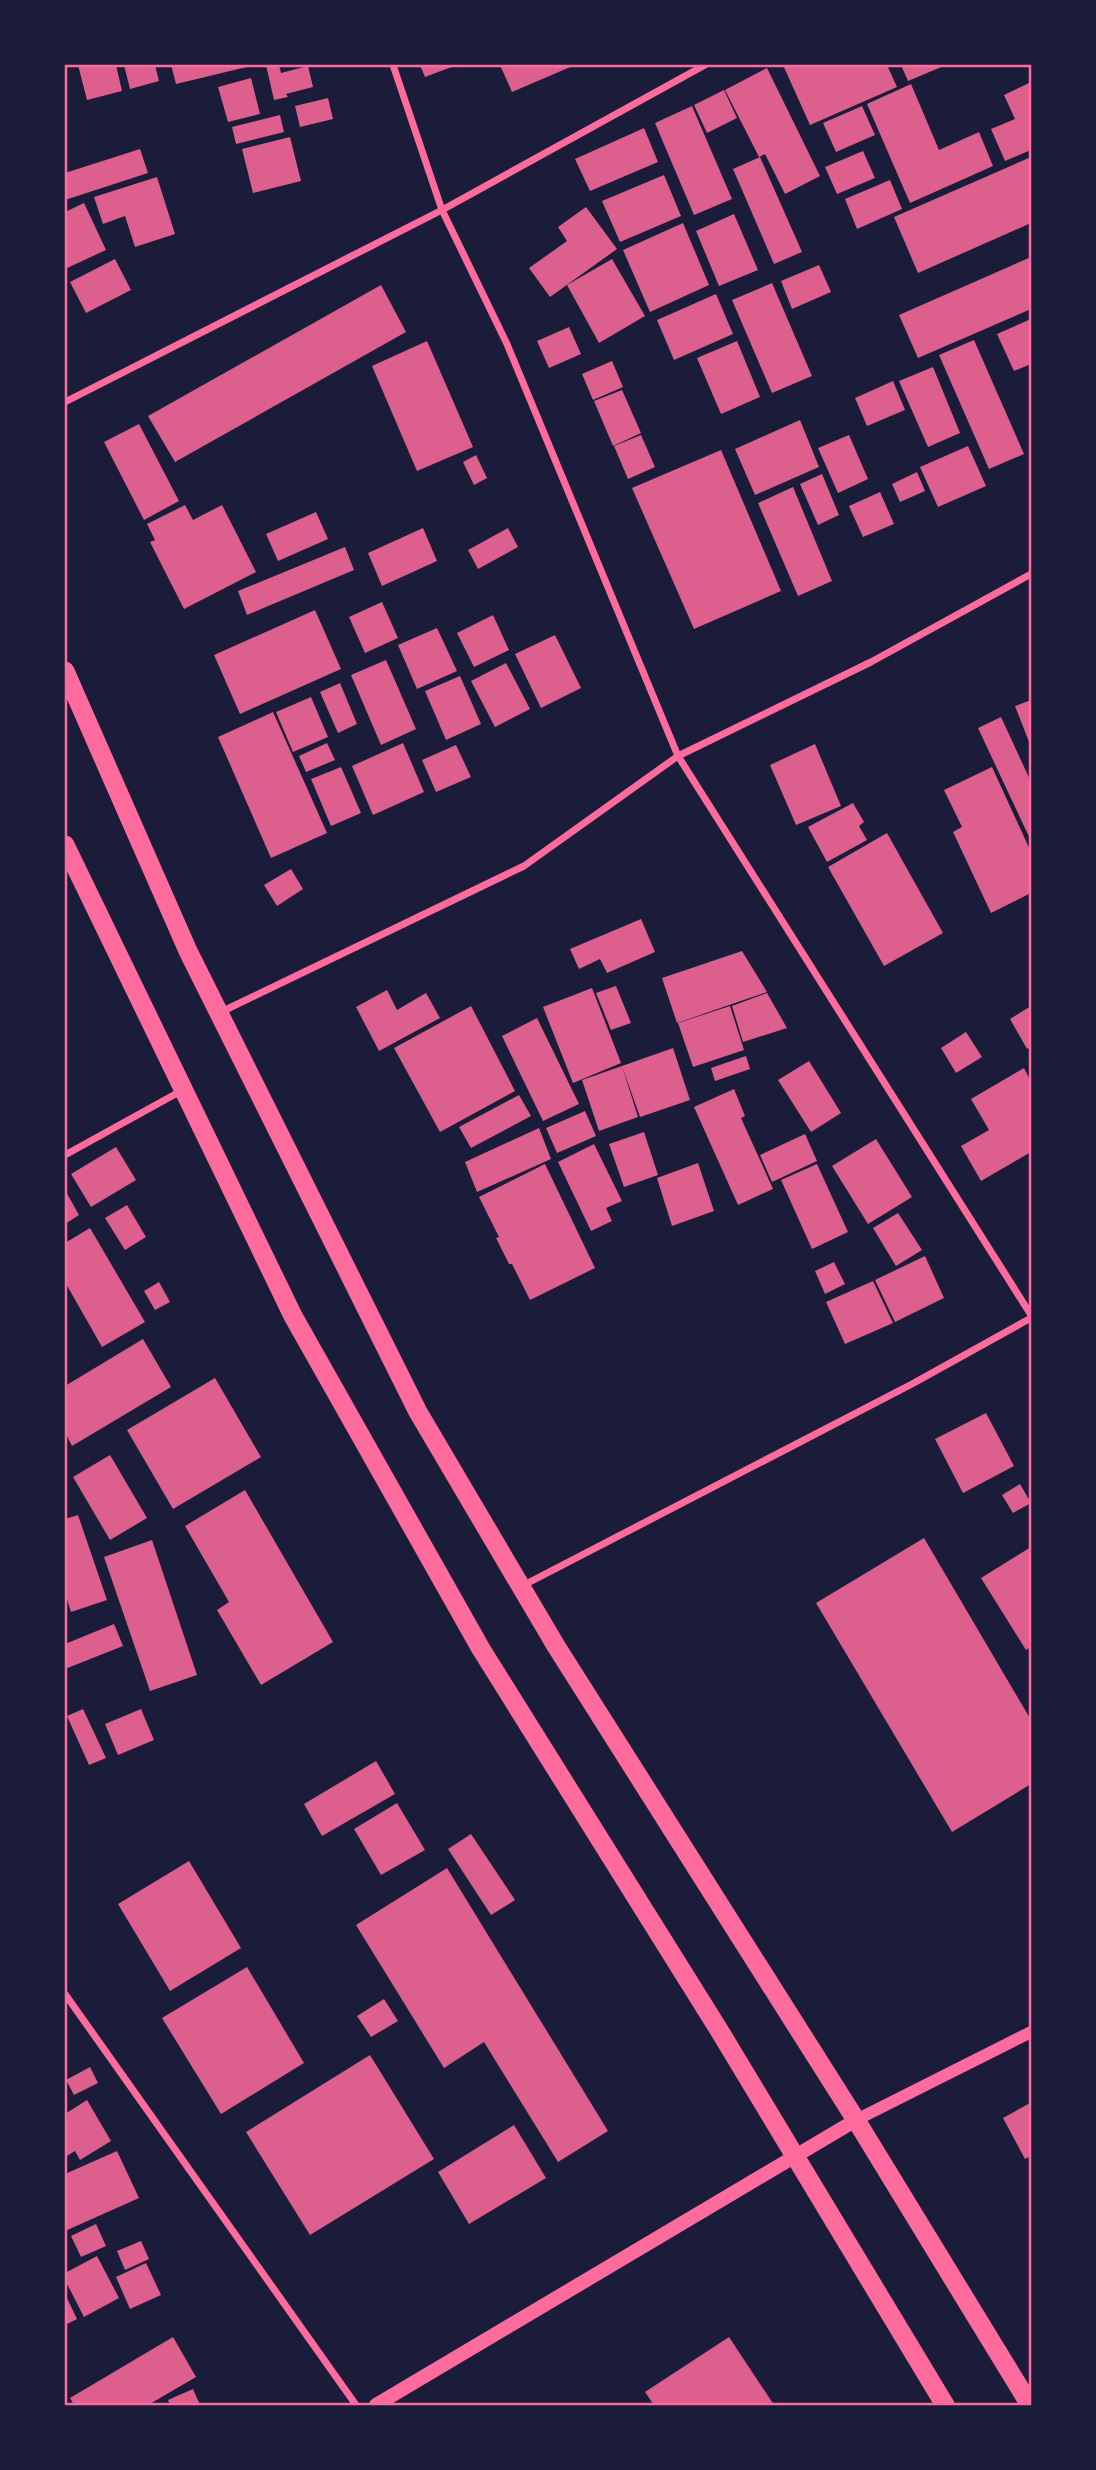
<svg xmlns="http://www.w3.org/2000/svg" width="1096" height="2470" font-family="Signika,sans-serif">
	<rect width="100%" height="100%" fill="#1b1b3a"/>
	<path fill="#dd5f8e" d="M78,65H116L122,91L87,100Z
		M124,65H155L159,81L130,89Z
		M171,65H251V66L176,84Z
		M266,65H279L281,73L308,66L313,87L286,94L288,97L274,100Z
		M420,65H457L425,77Z
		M500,65H575L512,92Z
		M783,65H887L897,87L810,125Z
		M901,65H946L908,81Z
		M767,68L820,176L785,194L765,154L759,157L725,90Z
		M251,78L260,114L228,122L218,87Z
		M1031,82V150L1005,161L991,129L1015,119L1004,95Z
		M911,84L939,150L979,132L993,166L910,203L867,104Z
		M724,90L737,118L707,133L694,105Z
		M328,98L333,119L300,127L295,106Z
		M692,106L732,199L694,215L655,123Z
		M862,106L875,135L836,152L823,123Z
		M280,115L284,132L236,144L232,127Z
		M644,128L658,162L590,191L575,159Z
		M290,137L301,181L253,193L242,149Z
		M140,149L148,173L65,200V173Z
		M863,151L875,178L837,194L825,167Z
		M760,157L802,252L774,264L733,169Z
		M1031,157V223L918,273L894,217Z
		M664,175L681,216L620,242L602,201Z
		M157,177L175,234L135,247L125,216L103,224L94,197Z
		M890,180L902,209L857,229L845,199Z
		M84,203L106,250L65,269V212Z
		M586,207L617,249L550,297L529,268L567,241L558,227Z
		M734,214L758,270L719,286L696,231Z
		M683,223L709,285L650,312L623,250Z
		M1031,257V309L918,358L899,315Z
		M115,259L131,290L86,313L70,282Z
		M612,259L645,316L599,343L567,285Z
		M819,265L831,292L792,309L781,281Z
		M772,283L812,376L772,393L732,300Z
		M381,285L406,332L175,462L148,416Z
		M716,294L733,334L674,360L657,320Z
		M1031,319V364L1014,371L997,334Z
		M569,327L581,354L549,368L537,341Z
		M974,340L1024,454L989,469L939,355Z
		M427,341L473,447L417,471L372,366Z
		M737,341L760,397L721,414L697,358Z
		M612,361L623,387L593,400L582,374Z
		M933,367L960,433L928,447L899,381Z
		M893,381L905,410L867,426L855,398Z
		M622,390L641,433L613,446L594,401Z
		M800,420L819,467L755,495L735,449Z
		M139,424L179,501L144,520L104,442Z
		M641,435L655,467L628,479L614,446Z
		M849,435L868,479L838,493L818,448Z
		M968,446L986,486L938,507L920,467Z
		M721,450L781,591L694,629L632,488Z
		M476,455L487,478L474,485L463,462Z
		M917,472L925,491L900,502L892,484Z
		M822,474L839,515L818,525L800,484Z
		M793,487L832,581L798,596L758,503Z
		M880,492L894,524L863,537L849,506Z
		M185,505L193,520L222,505L256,572L184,609L150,542L155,540L147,524Z
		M316,512L328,539L278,561L266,534Z
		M423,528L437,561L382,586L368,553Z
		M508,528L518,547L478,569L468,550Z
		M345,547L354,570L247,615L238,591Z
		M382,602L398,638L365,653L349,617Z
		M315,610L341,669L240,714L214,655Z
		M493,615L509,650L474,667L457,633Z
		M437,628L457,671L417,689L398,645Z
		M555,635L581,688L541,708L515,654Z
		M386,660L416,729L381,745L351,675Z
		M506,663L530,709L495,727L471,681Z
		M460,676L481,724L446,740L425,691Z
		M340,683L357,724L338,733L320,692Z
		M311,697L328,737L293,752L276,712Z
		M1031,700V747L1015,706Z
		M273,712L327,833L271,858L218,737Z
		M1001,717L1031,782V841L978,728Z
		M327,743L335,760L306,772L299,756Z
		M403,743L424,792L373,815L352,766Z
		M815,744L841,806L796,825L770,765Z
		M456,745L471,777L436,792L422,760Z
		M341,767L361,813L331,826L311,779Z
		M992,767L1031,852V893L991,913L953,832L962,827L944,790Z
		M853,803L864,822L859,826L867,840L827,862L808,827Z
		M887,833L943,933L884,966L828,867Z
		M291,869L303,889L277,906L264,885Z
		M641,919L655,952L607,973L600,959L579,969L570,949Z
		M742,951L767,992L677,1023L662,978Z
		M616,986L631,1023L611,1030L596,993Z
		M592,988L621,1063L573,1083L543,1007Z
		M387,990L397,1010L426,993L440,1018L379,1051L356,1007Z
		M767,993L787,1028L743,1042L732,1006Z
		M471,1006L515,1091L440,1132L394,1048Z
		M730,1006L744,1050L693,1067L678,1023Z
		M1031,1006V1047L1027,1049L1010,1019Z
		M537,1018L579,1104L543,1121L502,1036Z
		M966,1032L982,1057L956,1073L941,1048Z
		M673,1048L690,1100L640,1117L622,1066Z
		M746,1056L750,1069L715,1081L711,1068Z
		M809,1061L841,1113L811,1132L778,1080Z
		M622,1066L638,1117L599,1131L582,1080Z
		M1024,1068L1031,1082V1152L981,1181L961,1146L989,1130L971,1099Z
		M734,1089L745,1116L741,1118L773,1189L738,1205L694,1107Z
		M519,1095L531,1116L471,1148L459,1127Z
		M585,1111L596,1136L557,1153L546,1128Z
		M539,1128L551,1159L477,1192L465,1162Z
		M644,1132L658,1175L624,1187L609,1144Z
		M805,1134L817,1161L772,1182L760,1155Z
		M876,1139L912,1197L868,1224L832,1166Z
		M594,1144L622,1201L606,1208L612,1221L591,1231L558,1162Z
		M116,1147L136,1180L91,1207L71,1174Z
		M698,1163L714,1211L672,1226L657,1178Z
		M545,1164L595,1268L530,1300L512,1264H509L496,1238L499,1237L479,1197Z
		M817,1164L848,1232L812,1249L781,1180Z
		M65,1190L79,1215L65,1224Z
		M127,1205L146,1237L125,1250L105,1218Z
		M898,1213L922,1250L896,1266L873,1228Z
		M90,1228L145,1322L102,1347L65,1282V1243Z
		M925,1256L944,1298L895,1322L875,1280Z
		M834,1262L845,1284L825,1294L815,1271Z
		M873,1281L893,1323L845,1344L826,1302Z
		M159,1282L170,1302L155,1310L144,1291Z
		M143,1339L171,1387L72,1446L65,1432V1386Z
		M215,1378L261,1457L173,1509L127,1430Z
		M986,1413L1014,1466L963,1493L935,1439Z
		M110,1455L147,1518L110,1540L73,1477Z
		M1020,1484L1031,1503L1013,1513L1002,1495Z
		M245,1490L333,1642L261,1685L217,1610L229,1602L185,1526Z
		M78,1515L107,1600L71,1612L65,1593V1519Z
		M924,1538L1031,1720V1784L952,1832L816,1603Z
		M152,1540L197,1675L150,1691L104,1557Z
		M1031,1547V1651L1029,1648L1026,1650L981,1578Z
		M114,1624L123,1646L65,1669V1644Z
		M83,1709L106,1758L89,1765L67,1716Z
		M141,1709L154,1740L118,1755L105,1724Z
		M376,1761L395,1794L322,1836L304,1804Z
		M397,1803L425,1850L381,1875L354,1829Z
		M471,1834L515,1900L491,1915L448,1849Z
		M189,1861L241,1948L170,1991L118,1904Z
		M447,1868L608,2131L558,2162L484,2042L444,2068L356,1925Z
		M247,1967L304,2063L221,2114L162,2018Z
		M384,1999L398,2021L371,2037L357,2016Z
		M370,2055L434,2159L310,2235L246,2132Z
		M90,2067L98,2083L74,2095L66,2080Z
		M87,2100L111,2141L80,2160L75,2151L65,2157V2114Z
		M1030,2103L1031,2156L1025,2159L1003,2118Z
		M514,2125L546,2178L469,2224L438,2172Z
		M117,2151L139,2198L65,2231V2174Z
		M96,2224L106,2246L81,2257L71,2236Z
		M141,2241L149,2259L125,2270L117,2251Z
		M97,2256L119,2298L84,2317L65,2280V2273Z
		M146,2263L161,2295L130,2309L116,2277Z
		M65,2294L77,2319L65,2325Z
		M173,2337L196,2377L148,2405H74L70,2398Z
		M729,2337L774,2405H654L645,2392Z
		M193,2389L200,2405H170L168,2400Z"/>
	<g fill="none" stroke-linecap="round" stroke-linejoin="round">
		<path stroke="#ff6b9d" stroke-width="7" d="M393,65L442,210L507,344L678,756L1031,1315
			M65,402L442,210L705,65
			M221,1012L524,866L678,756L871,662L1031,574
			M65,1155L181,1091
			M524,1585L912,1384L1031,1318
			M65,1994L356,2405"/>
		<path stroke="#ff6b9d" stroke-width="12" d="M856,2120L1031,2032"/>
		<path stroke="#ff6b9d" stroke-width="14" d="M376,2405L856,2120"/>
		<path stroke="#ff6b9d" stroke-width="19" d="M65,671L188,951L418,1412L556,1646L856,2120L1030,2405
			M65,845L293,1316L481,1649L719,2030L945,2405"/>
	</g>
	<rect width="1096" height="2470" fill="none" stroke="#1b1b3a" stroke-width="133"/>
	<rect x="66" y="66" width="964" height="2338" fill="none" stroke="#ff6b9d" stroke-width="2.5"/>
</svg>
